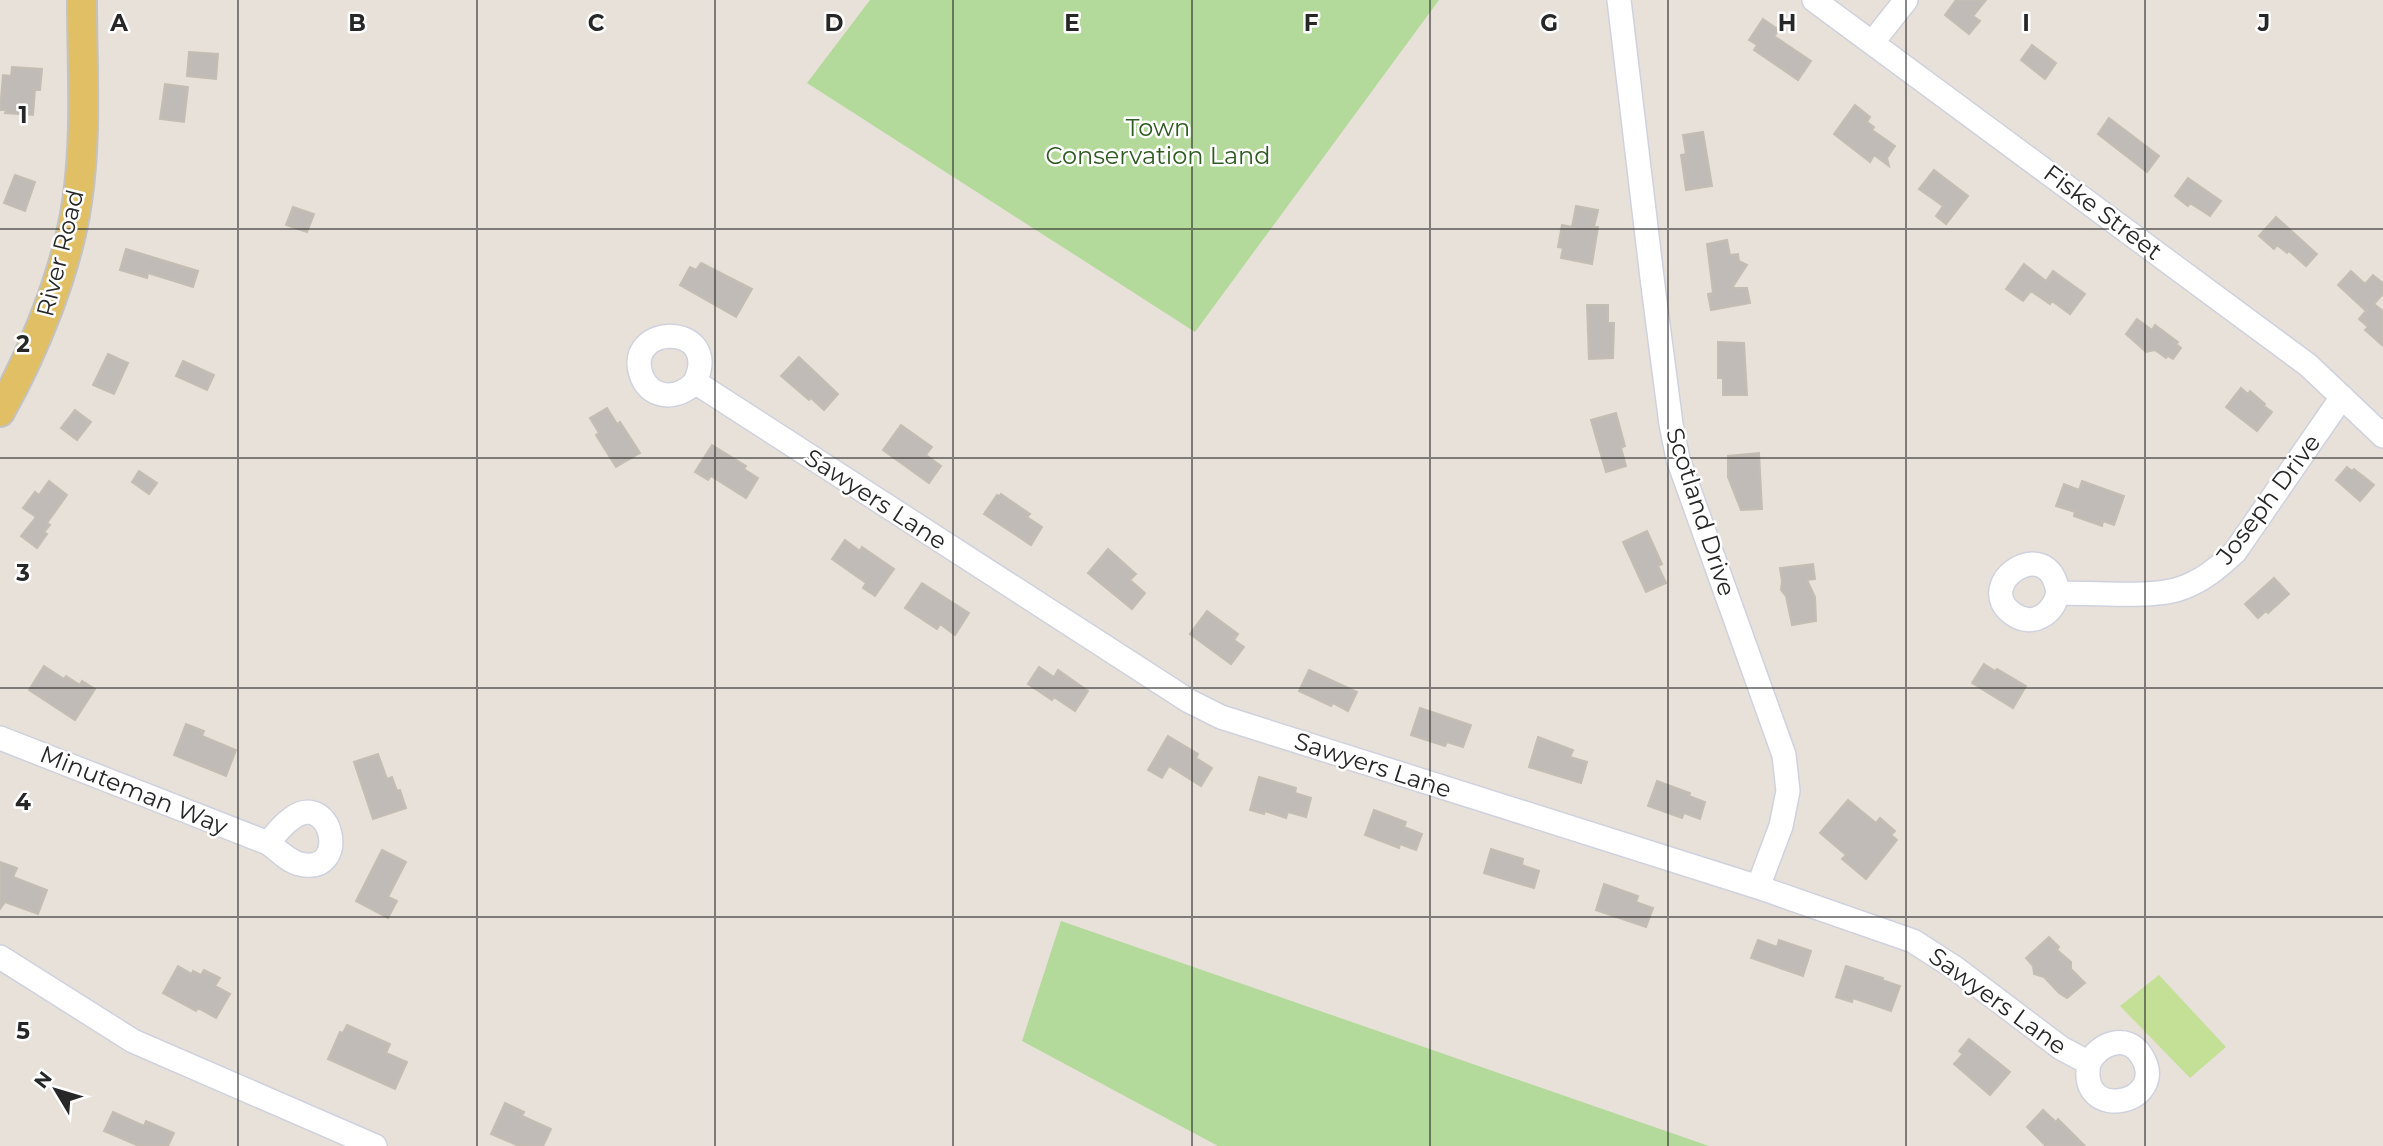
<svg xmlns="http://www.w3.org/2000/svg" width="2383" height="1146" font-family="Montserrat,sans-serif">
	<rect width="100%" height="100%" fill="#e8e1d9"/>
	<path fill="#b3da9a" d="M870,0H1439L1195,332L807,83Z
		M1061,921L1709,1146H1218L1022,1041Z"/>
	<path fill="#c4e097" d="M2159,975L2226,1047L2190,1078L2120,1006Z"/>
	<path fill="#c0bbb6" stroke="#c3bdb3" stroke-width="2" d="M1956,0H1986L1973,16L1980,21L1969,34L1945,15Z
		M1763,19L1779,30L1774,36L1811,61L1798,80L1754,50L1757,45L1749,40Z
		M2032,45L2056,63L2045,79L2021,60Z
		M189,52L218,54L216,79L187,76Z
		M12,67L42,69L40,90H35L33,115L5,113L6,110H0L3,75L11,76Z
		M165,84L188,87L184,122L160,119Z
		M1855,105L1870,117L1867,122L1874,127L1872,130L1895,146L1887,158L1889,166L1874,155L1870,162L1834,134Z
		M2109,118L2159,156L2147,172L2098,134Z
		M1703,132L1712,186L1686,190L1681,155L1686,154L1683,135Z
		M1934,170L1968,196L1946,224L1936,216L1943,206L1919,189Z
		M15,175L35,182L25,211L4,203Z
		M2188,178L2221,201L2210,216L2190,203L2188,206L2175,196Z
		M1576,206L1598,210L1594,227H1598L1592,264L1561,258L1563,248L1558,247L1562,225L1572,227Z
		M293,207L314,214L307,232L286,225Z
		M2276,217L2317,254L2306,266L2289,251L2287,253L2277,245L2274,249L2259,236Z
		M1727,240L1730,255L1738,254L1739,261L1747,265L1732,288H1747L1750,303L1711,310L1708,294L1713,293L1707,244Z
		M126,249L198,271L193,287L148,273L147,278L120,270Z
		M701,263L752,289L736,317L680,285L690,267L696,270Z
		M2024,264L2046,281L2053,271L2085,294L2070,314L2052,301L2050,304L2031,291L2023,301L2006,289Z
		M2351,271L2365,284L2373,275L2383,283V294L2374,304L2383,311V346L2365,330L2368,327L2359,319L2366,311L2338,285Z
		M1587,305H1608V323H1614L1613,358L1589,359Z
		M2137,319L2152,330L2155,325L2178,342L2176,344L2181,348L2173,359L2168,356L2166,358L2155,350L2146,352L2126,334Z
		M1718,342L1744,343L1747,395H1723V378H1718Z
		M108,354L128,363L114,394L93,385Z
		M799,357L838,394L824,410L811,398L809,400L781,376Z
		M183,361L214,375L207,390L176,376Z
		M2241,388L2248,394L2250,391L2265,404L2264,406L2272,412L2257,431L2226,407Z
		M607,408L617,424L620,422L640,453L616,467L596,435L599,433L590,418Z
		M75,410L91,422L77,440L61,428Z
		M1616,413L1625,446L1621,448L1626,466L1606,472L1591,420Z
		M901,425L932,447L926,455L941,466L929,483L883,450Z
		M712,445L746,466L744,469L758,478L746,498L711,476L708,480L695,472Z
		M1759,453L1762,509L1741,510L1728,477V456Z
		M2347,467L2352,471L2354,469L2374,485L2360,501L2336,480Z
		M139,471L157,483L149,494L132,482Z
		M49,481L67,495L47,523L50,525L44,532L47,534L37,548L21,536L36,517L23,508L35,492L39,495Z
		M2082,481L2124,496L2114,525L2103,521L2102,526L2074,516L2075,512L2056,506L2064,484L2079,490Z
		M1001,494L1030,514L1027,517L1042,527L1031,545L984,514L997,495L1000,496Z
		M1647,531L1662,564L1658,566L1666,583L1646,592L1623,542Z
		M845,540L860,551L862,547L894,569L875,596L863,588L866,583L832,559Z
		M1108,549L1136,574L1130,580L1145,593L1132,609L1088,573Z
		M1813,564L1815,579L1807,580L1815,597L1816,621L1792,625L1786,596L1781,590L1782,581L1780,568Z
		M2274,578L2289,594L2268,613L2266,611L2258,618L2245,604Z
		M922,583L969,613L955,635L940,624L937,629L905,608Z
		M1207,611L1238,634L1234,640L1244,647L1231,664L1190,634Z
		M1984,664L1995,671L1997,669L2026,686L2013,708L1972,683Z
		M44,666L64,679L66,676L80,685L82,681L95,689L75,720L29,690Z
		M1039,667L1054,677L1058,670L1088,691L1075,711L1054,697L1052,700L1028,684Z
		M1309,670L1357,692L1348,711L1333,703L1331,706L1299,691Z
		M1420,708L1471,725L1463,747L1447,742L1445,746L1411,735Z
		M186,724L204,731L202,736L236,750L226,776L174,755Z
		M1168,736L1198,754L1196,758L1212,768L1201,786L1169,766L1162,778L1148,770Z
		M1538,737L1573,750L1570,757L1587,762L1581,783L1529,767Z
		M378,754L387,779L392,777L397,791L400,790L406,808L373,819L354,762Z
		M1259,777L1296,788L1295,793L1311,798L1306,817L1288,812L1286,818L1265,811L1264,814L1250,810Z
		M1657,781L1690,793L1689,796L1705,802L1700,819L1684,813L1682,818L1648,806Z
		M1848,800L1876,823L1880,818L1895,831L1891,835L1897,840L1866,879L1842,859L1846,855L1820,833Z
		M1374,810L1406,822L1404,827L1422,834L1416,850L1400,844L1399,848L1365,835Z
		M1491,849L1523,859L1522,865L1539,871L1534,888L1484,873Z
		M382,850L406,862L388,897L397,901L388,918L356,901Z
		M0,862L17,868L13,877L47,890L38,914L5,902L0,909Z
		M1604,884L1638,896L1636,902L1653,908L1646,927L1596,910Z
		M2049,937L2059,947L2057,950L2071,962V969L2085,983L2067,998L2059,993L2044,977L2034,974L2033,966L2026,958Z
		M1758,940L1777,947L1779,940L1811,951L1803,976L1751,958Z
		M178,966L192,974L193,971L201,975L204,970L220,978L215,986L230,994L216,1018L198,1008L196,1011L163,993Z
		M1846,966L1883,978L1882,980L1900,986L1891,1011L1853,998L1852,1002L1836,997Z
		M347,1025L390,1044L386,1053L407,1062L395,1089L328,1059L340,1032L343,1033Z
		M1969,1039L2010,1072L1990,1095L1954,1064L1963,1054L1959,1051Z
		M505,1103L524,1112L522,1116L551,1129L543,1146H519L491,1134Z
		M2043,1110L2056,1122L2058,1119L2085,1146H2046L2027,1127Z
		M113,1112L144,1126L146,1121L174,1133L168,1146H139L104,1131Z"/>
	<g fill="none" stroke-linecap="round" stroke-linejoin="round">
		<defs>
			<path id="minor" d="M1619,0L1653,286L1671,424L1678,459L1784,755L1788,791L1781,826L1758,887
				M1814,0L2308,365L2383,436
				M1872,43L1906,0
				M695,382C680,399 652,401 642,377C621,323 723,321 695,382L1189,701L1221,717L1758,887L1913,941L1955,968L2061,1048L2089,1063C2077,1125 2172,1103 2141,1055C2127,1033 2099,1043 2089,1063
				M2058,593C2053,614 2033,628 2013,614C1971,585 2049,530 2058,593C2090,593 2151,598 2179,589C2201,582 2218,568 2235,552L2342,397
				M0,738L268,843C278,850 289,862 300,864C351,876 332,788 291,819C282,825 275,835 268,843
				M0,957L133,1041L375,1146"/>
			<path id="major" d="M0,412C34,351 67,271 77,202C87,136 82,67 82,0"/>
		</defs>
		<use href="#minor" stroke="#cfd2de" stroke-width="26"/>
		<use href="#major" stroke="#c3c3c3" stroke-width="32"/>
		<use href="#minor" stroke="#fff" stroke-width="23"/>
		<use href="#major" stroke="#e1bf65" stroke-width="28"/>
	</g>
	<path fill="none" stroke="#272727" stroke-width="2" stroke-opacity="0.55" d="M238,0V1146M477,0V1146M715,0V1146M953,0V1146M1192,0V1146M1430,0V1146M1668,0V1146M1906,0V1146M2145,0V1146M0,229H2383M0,458H2383M0,688H2383M0,917H2383"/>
	<g text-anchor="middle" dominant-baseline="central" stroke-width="5" stroke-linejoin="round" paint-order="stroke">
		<g font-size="24" fill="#2e5b20" stroke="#fff">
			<text x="1158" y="127">Town<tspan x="1158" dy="28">Conservation Land</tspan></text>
		</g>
		<g font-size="24" fill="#272727" stroke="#fff">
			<text transform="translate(2103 212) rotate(37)">Fiske Street</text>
			<text transform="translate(60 253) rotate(-76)">River Road</text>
			<text transform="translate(876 499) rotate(33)">Sawyers Lane</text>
			<text transform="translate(2268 499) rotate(-53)">Joseph Drive</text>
			<text transform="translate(1701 512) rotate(72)">Scotland Drive</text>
			<text transform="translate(1373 765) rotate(18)">Sawyers Lane</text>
			<text transform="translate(134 790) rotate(22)">Minuteman Way</text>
			<text transform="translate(1998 1001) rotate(36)">Sawyers Lane</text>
		</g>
	</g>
	<g font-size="23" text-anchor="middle" font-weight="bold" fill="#272727" stroke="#fff" stroke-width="5" stroke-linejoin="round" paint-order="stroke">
		<text x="119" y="31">A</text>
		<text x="357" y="31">B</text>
		<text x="596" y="31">C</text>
		<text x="834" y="31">D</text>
		<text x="1072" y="31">E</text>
		<text x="1311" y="31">F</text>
		<text x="1549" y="31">G</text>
		<text x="1787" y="31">H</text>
		<text x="2026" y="31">I</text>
		<text x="2264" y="31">J</text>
		<text x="23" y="123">1</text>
		<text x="23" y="352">2</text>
		<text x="23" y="581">3</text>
		<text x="23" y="810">4</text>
		<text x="23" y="1039">5</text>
	</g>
	<g transform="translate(56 1090) rotate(308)" stroke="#ffffff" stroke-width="5" paint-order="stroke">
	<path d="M0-5L12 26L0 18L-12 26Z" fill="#272727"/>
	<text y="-10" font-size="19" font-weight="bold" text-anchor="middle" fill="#272727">N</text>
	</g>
</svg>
